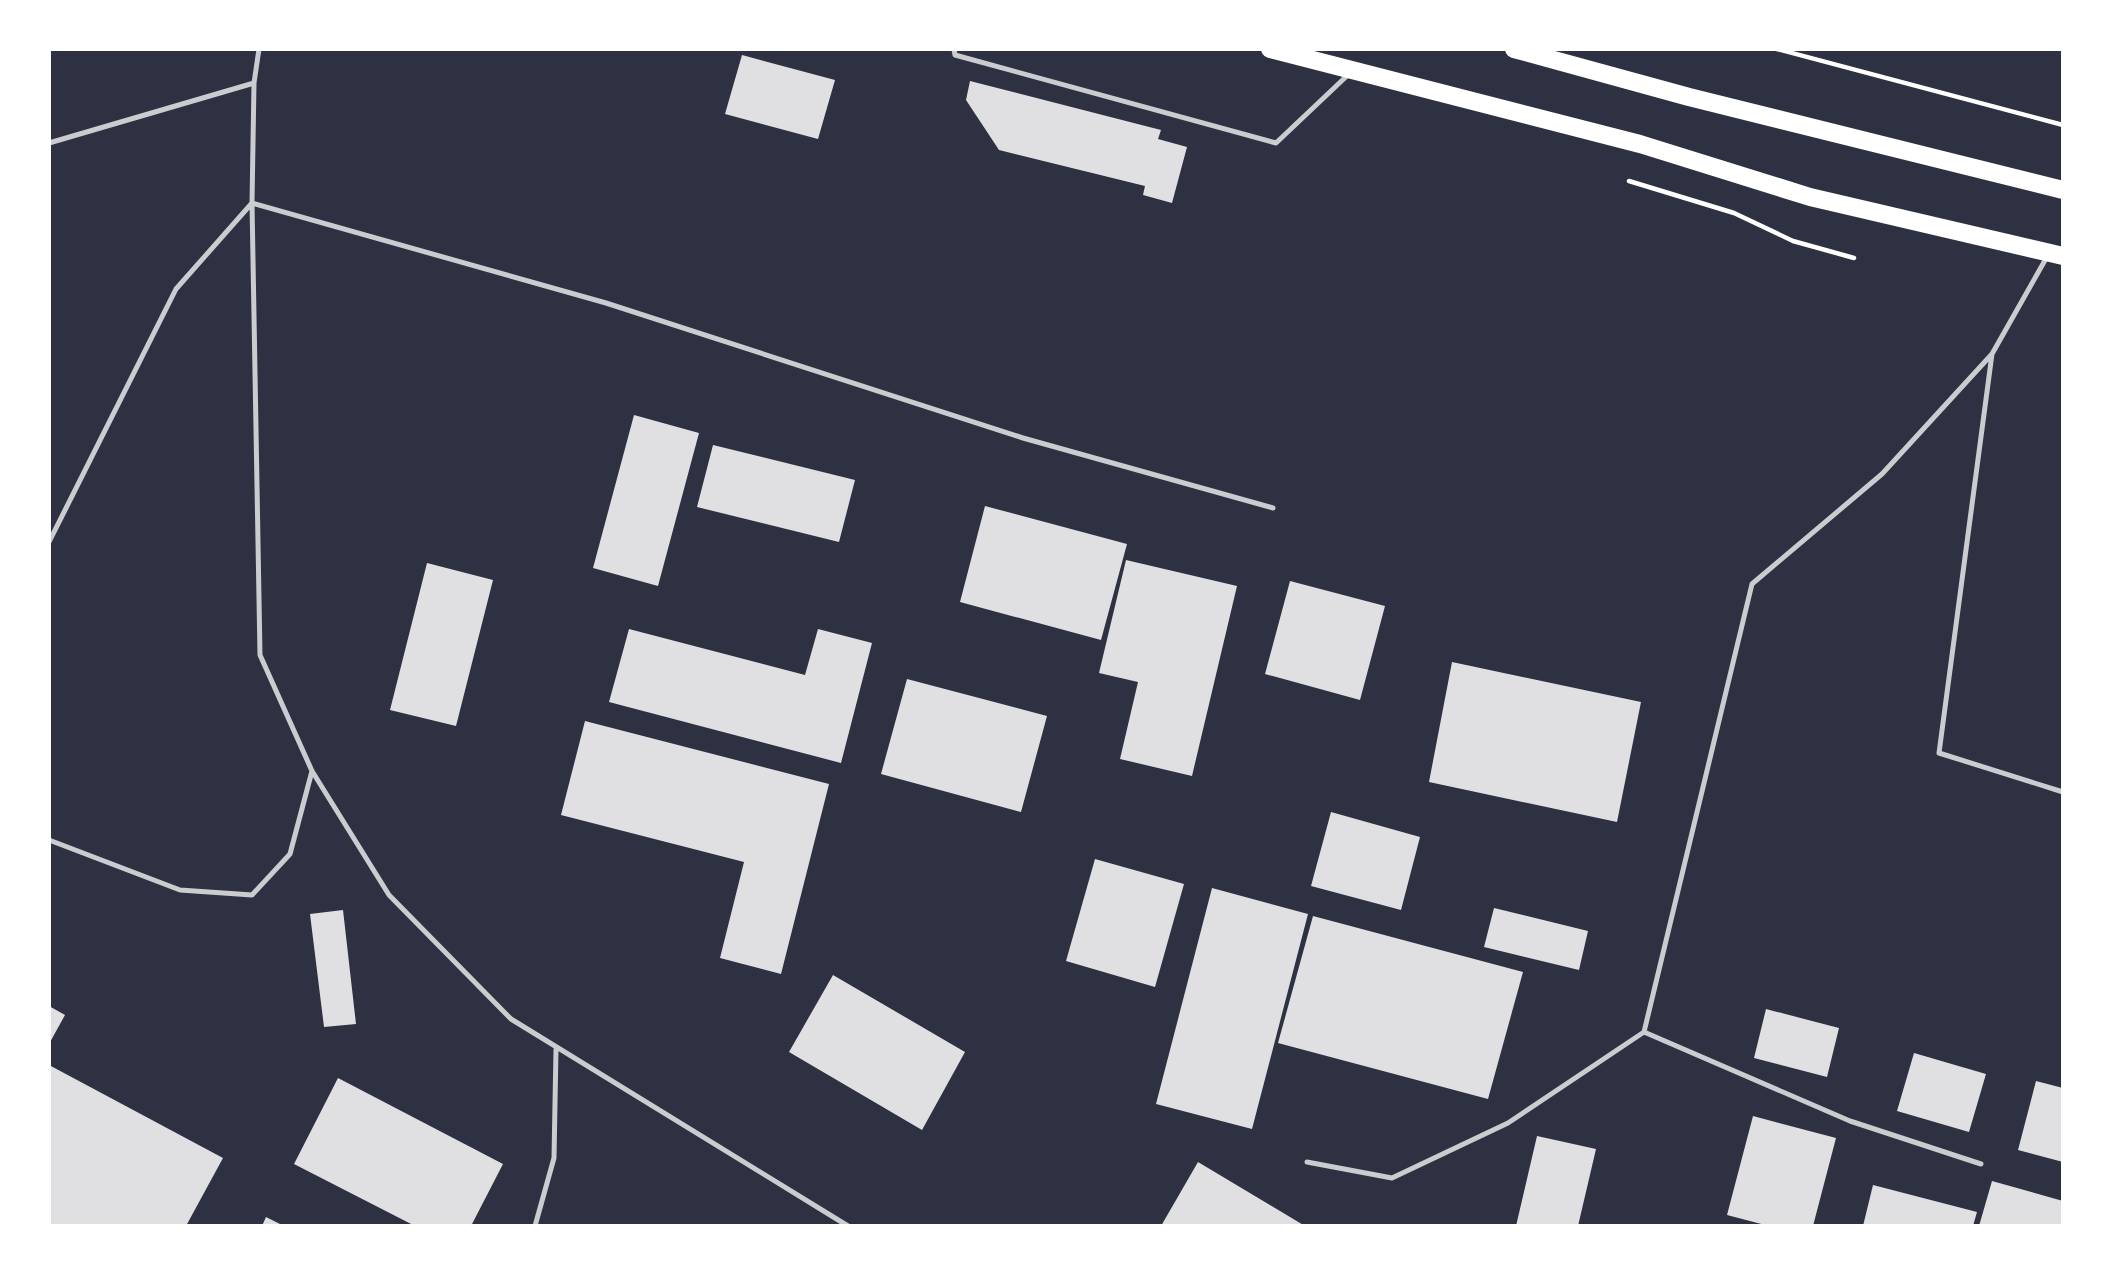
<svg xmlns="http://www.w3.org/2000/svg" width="2112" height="1275" font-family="'Roboto Condensed',sans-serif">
	<rect width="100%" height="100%" fill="#2d3142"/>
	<path fill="#e0e0e3" d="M742,55L835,80L818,139L725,114Z
		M970,81L1161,130L1158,139L1187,147L1172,203L1143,195L1145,186L999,150L966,100Z
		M634,415L699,433L658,586L593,568Z
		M713,445L855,480L839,542L697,507Z
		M985,506L1127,544L1101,640L960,602Z
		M1126,560L1237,586L1192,776L1120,759L1138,682L1099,673Z
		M427,563L493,580L456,726L390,710Z
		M1290,581L1385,606L1360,700L1265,674Z
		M629,629L805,675L818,629L872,643L841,763L609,702Z
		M1452,662L1641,702L1617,822L1429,782Z
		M907,679L1047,716L1021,812L881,774Z
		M585,721L829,784L781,974L720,958L744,862L561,815Z
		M1331,812L1420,837L1401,910L1311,886Z
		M1095,859L1184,884L1155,987L1066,961Z
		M1212,888L1308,914L1252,1129L1156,1104Z
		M1494,908L1588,931L1579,970L1484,947Z
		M343,910L356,1024L324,1027L310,914Z
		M1313,916L1523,972L1488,1099L1278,1043Z
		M833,975L965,1052L922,1130L789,1052Z
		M49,1006L65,1015L49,1044Z
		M1766,1009L1839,1028L1827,1077L1754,1058Z
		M1914,1053L1986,1074L1969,1132L1897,1111Z
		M49,1065L223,1158L186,1226H49Z
		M338,1078L503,1164L471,1226H415L294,1164Z
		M2036,1081L2063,1088V1162L2018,1150Z
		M1753,1116L1836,1138L1813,1226H1769L1727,1215Z
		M1537,1136L1596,1149L1578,1226H1516Z
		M1198,1162L1305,1226H1161Z
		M1992,1181L2063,1201V1226H1979Z
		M1873,1185L1977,1212L1973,1226H1863Z
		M266,1217L284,1226H262Z"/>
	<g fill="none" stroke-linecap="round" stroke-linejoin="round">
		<path stroke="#fff" stroke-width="4.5" d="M1777,49L2063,125
			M1629,181L1734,213L1793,241L1854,258"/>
		<path stroke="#caccd0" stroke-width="5" d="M259,49L254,83L252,203L260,655L312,771L389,895L511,1019L848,1226
			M954,49L955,55L1276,143L1351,72
			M49,143L254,83
			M1992,354L1939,753L2063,792
			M49,542L176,289L252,203L606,303L1023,438L1273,508
			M49,840L180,890L252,895L290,854L312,771
			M1644,1032L1850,1121L1981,1164
			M1307,1162L1392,1178L1508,1123L1644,1032L1752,584L1882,474L1992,354L2048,255
			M535,1226L554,1158L556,1049"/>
		<path stroke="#fff" stroke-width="18" d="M1270,49L1640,144L1810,197L2063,256
			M1514,49L1689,97L2063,190"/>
	</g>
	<rect width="2112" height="1275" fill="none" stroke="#ffffff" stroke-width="102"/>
</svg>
